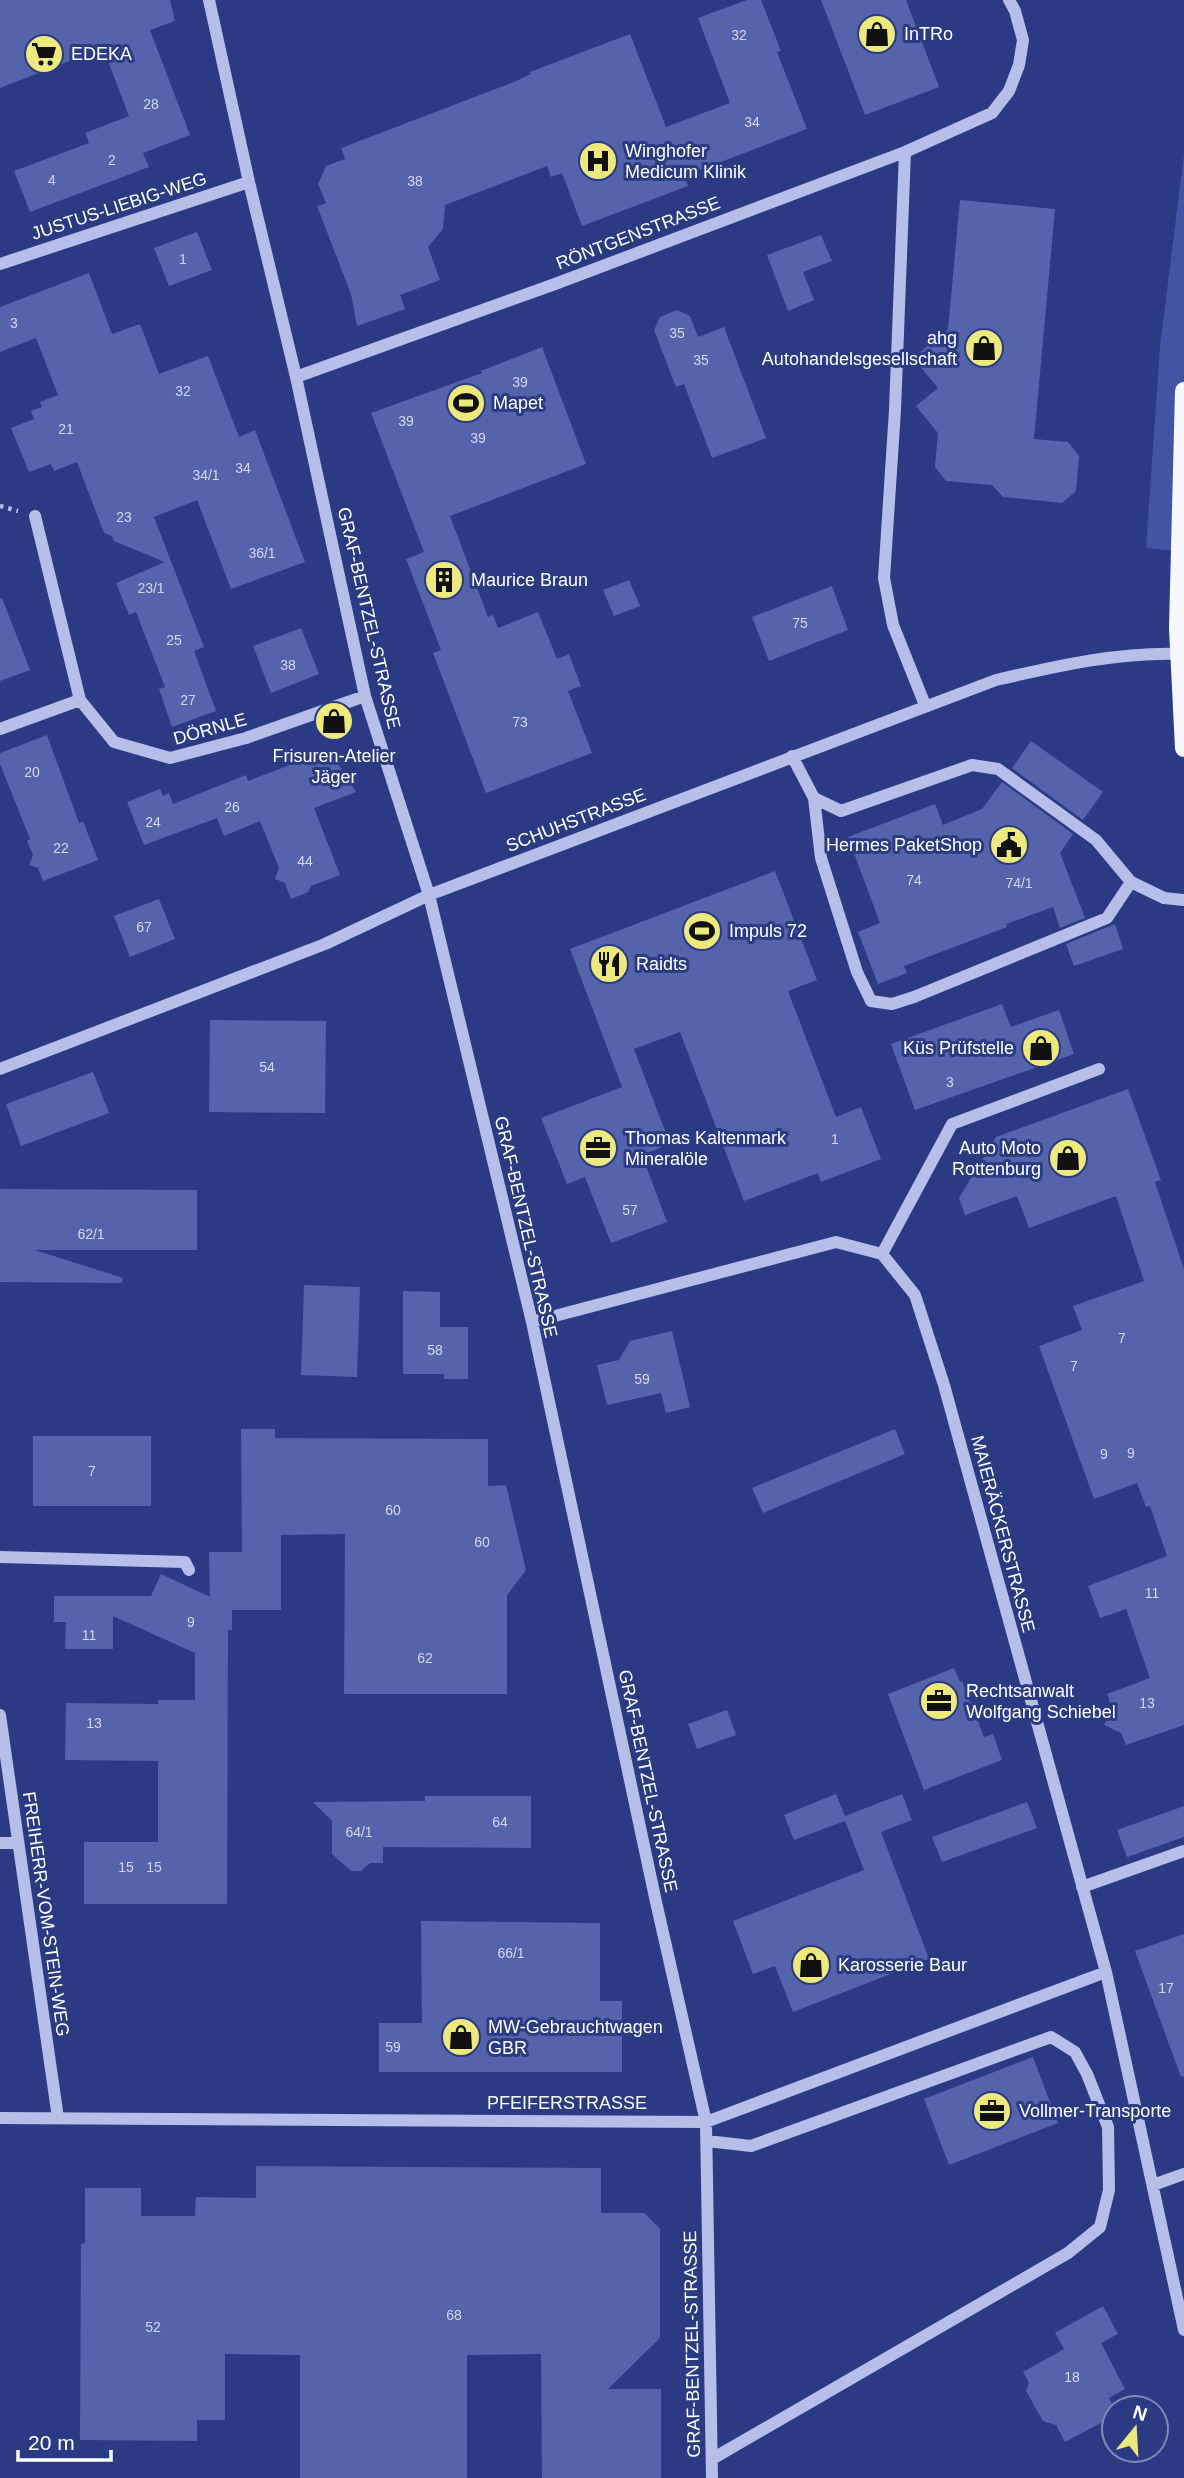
<svg xmlns="http://www.w3.org/2000/svg" width="1184" height="2478" font-family="Arial,sans-serif">
	<rect width="100%" height="100%" fill="#2a3b84"/>
	<path fill="#4255a2" d="M1184,154V552L1146,548L1160,347Z"/>
	<path fill="#5364ab" d="M0,0H170L175,21L150,30L190,135L143,153L149,167L30,212L14,171L89,143L85,133L129,116L103,48L0,88Z
		M747,0H761L781,51L777,52L807,129L684,176L688,186L582,226L562,173L551,177L547,166L445,205L443,229L428,247L440,280L400,295L405,309L357,326L351,294L317,206L326,203L318,184L326,166L345,159L341,148L514,82L531,74L530,72L630,34L666,127L730,103L698,18Z
		M821,0H906L939,87L865,115Z
		M960,200L1055,209L1034,439L1068,442L1079,456L1076,491L1062,503L1003,497L992,485L946,481L935,467L938,433L916,406L938,388L913,358L948,329Z
		M197,232L212,270L169,286L154,248Z
		M821,235L832,261L803,272L814,300L788,311L767,255Z
		M89,273L112,334L140,324L159,374L208,356L239,437L255,430L305,562L231,589L197,500L154,517L204,647L194,651L216,711L172,727L159,689L165,687L136,612L129,615L116,583L165,562L114,541L112,536L104,533L77,462L54,471L51,464L29,472L11,428L34,419L31,411L42,407L40,402L58,395L36,338L0,352V307Z
		M677,310L690,316L698,337L724,327L766,438L712,458L684,384L676,387L654,330L660,317Z
		M542,347L586,464L450,516L488,617L493,615L498,628L538,612L557,659L569,654L581,686L568,691L592,753L486,793L433,653L441,650L406,559L424,552L371,413L482,373L481,371Z
		M629,580L640,606L614,616L603,590Z
		M832,586L848,630L769,661L752,617Z
		M2,598L30,670L0,681V599Z
		M301,628L319,674L271,693L253,646Z
		M47,735L79,823L83,821L98,860L43,881L38,868L29,865L33,855L27,841L30,839L0,764V753Z
		M1031,741L1103,792L1083,820L1012,768Z
		M329,750L356,792L314,808L340,875L311,886L308,892L291,899L285,883L275,879L279,868L260,821L224,836L217,818L144,845L127,802L160,789L163,796L169,793L173,804L246,775L248,781Z
		M1002,782L1073,834L1060,853L1085,918L1060,928L1053,907L1006,924L1007,927L904,966L907,973L878,984L858,932L880,923L848,837L935,804L943,825L982,809Z
		M775,871L817,980L788,991L836,1117L861,1107L881,1159L821,1182L818,1173L744,1201L680,1032L634,1049L670,1144L642,1155L667,1222L611,1243L585,1177L567,1184L541,1118L622,1087L570,949Z
		M159,899L175,939L130,957L114,916Z
		M1115,924L1123,949L1074,966L1066,944Z
		M1002,1004L1011,1027L1059,1010L1074,1054L915,1110L891,1044Z
		M210,1020L326,1021L325,1113L209,1112Z
		M93,1072L109,1113L21,1146L6,1104Z
		M1128,1089L1161,1180L1155,1182L1184,1269V1725L1126,1745L1121,1733L1104,1725L1112,1707L1107,1694L1150,1678L1126,1609L1100,1618L1088,1586L1167,1556L1150,1506L1146,1507L1137,1483L1094,1499L1039,1346L1082,1330L1073,1306L1144,1281L1116,1196L1029,1228L1017,1196L965,1215L959,1198L996,1137Z
		M0,1189L197,1190V1250H35L123,1278L122,1283L0,1282Z
		M304,1285L360,1287L357,1377L301,1375Z
		M403,1291L440,1292V1327H468V1379H444V1374H403Z
		M672,1331L690,1407L666,1413L661,1393L607,1405L597,1365L619,1360L630,1341Z
		M241,1429H275V1438L488,1439V1486L506,1485L526,1570L507,1595V1694H344L345,1534L281,1535V1610H232V1630H228L227,1904H84V1842H158V1761L65,1760L66,1703L158,1704V1700H195V1653L113,1616V1649H65L66,1622H54V1596H151L161,1574L210,1597L209,1552H242Z
		M895,1429L905,1454L763,1513L752,1488Z
		M33,1436H151V1506H33Z
		M954,1668L960,1682L962,1681L984,1737L993,1734L1002,1760L924,1790L888,1694Z
		M727,1710L736,1735L697,1749L688,1724Z
		M836,1794L845,1816L902,1794L912,1820L881,1832L929,1959L793,2012L775,1966L753,1974L733,1921L864,1870L845,1821L794,1840L784,1815Z
		M425,1796H531V1848L383,1847V1863H370L361,1871H351L332,1854V1821L313,1802L425,1801Z
		M1027,1802L1037,1828L942,1862L932,1837Z
		M1184,1806V1837L1127,1857L1117,1830Z
		M421,1921L600,1923V2001H622V2072H379V2023H422Z
		M1184,1934V2076L1181,2077L1135,1951Z
		M1033,2057L1058,2123L949,2165L924,2099Z
		M256,2166L601,2168V2213H644L660,2229V2338L608,2389H661V2478H542L541,2354L467,2355V2478H300V2355L225,2354V2420H197V2441L80,2440L81,2244L85,2243V2188H141V2216H195L196,2197L256,2198Z
		M1103,2306L1118,2334L1101,2343L1125,2389L1109,2398L1114,2408V2416L1065,2442L1056,2425L1043,2421L1026,2391L1029,2383L1023,2372L1064,2349L1055,2333Z"/>
	<g fill="none" stroke-linecap="round" stroke-linejoin="round">
		<path stroke="#b5bfe7" stroke-width="4.5" stroke-dasharray="3.5 5" stroke-linecap="butt" d="M0,506L18,511"/>
		<path stroke="#b5bfe7" stroke-width="12" d="M209,0L249,182L296,377L365,696L429,895L532,1322L656,1902L706,2122L712,2478
			M905,152L895,410L884,578L893,625L925,705
			M0,264L249,182
			M296,377L555,284L905,152L992,113L1009,91L1019,65L1023,40L1015,11L1009,0
			M80,700L114,742L170,758L246,738L365,696
			M0,729L80,700L35,516
			M792,756L814,798L841,811L972,765L998,769L1096,840L1131,882L1164,898L1184,900
			M814,798L821,858L857,972L871,1001L892,1004L914,997L1107,918L1131,882
			M0,1069L325,944L429,895L996,680C1057,666 1121,651 1184,654
			M882,1254L952,1124L1099,1069
			M532,1322L836,1242L882,1254L915,1295L944,1385L1106,1972L1184,2330
			M0,1557L185,1562L189,1570
			M0,1715L58,2118
			M0,1843H18
			M1082,1887L1184,1851
			M0,2118L706,2122L1106,1972
			M707,2141L751,2146L1051,2037L1075,2052L1087,2074L1108,2127L1109,2190L1100,2227L1068,2253L712,2459
			M1153,2185L1184,2174"/>
		<path stroke="#f6f7fe" stroke-width="18" d="M1184,391L1178,628L1184,748"/>
	</g>
	<defs>
		<symbol id="shop-disc" viewBox="-11 -11 22 22"><circle r="9.5" fill="#ede97d" stroke="#2a3b84"/><path d="M-5-2.5h2.3a2.7 3.5 0 0 1 5.4 0H5L5.5 6h-11ZM-1.5-2.5h3a1.5 2.3 0 0 0-3 0Z" fill="#111"/></symbol>
		<symbol id="supermarket-disc" viewBox="-11 -11 22 22"><circle r="9.5" fill="#ede97d" stroke="#2a3b84"/><path d="M-6-5.5h2.5l.6 2H6L4.5 2H-2.5L-4.4-4H-6ZM-1.5 3.2a1.3 1.3 0 1 0 .1 0ZM3 3.2a1.3 1.3 0 1 0 .1 0Z" fill="#111"/></symbol>
		<symbol id="hospital-disc" viewBox="-11 -11 22 22"><circle r="9.5" fill="#ede97d" stroke="#2a3b84"/><path d="M-5-5h3v3.5h4V-5h3V5h-3V1.5h-4V5h-3Z" fill="#111"/></symbol>
		<symbol id="stadium-disc" viewBox="-11 -11 22 22"><circle r="9.5" fill="#ede97d" stroke="#2a3b84"/><path d="M0-5a6.5 5 0 1 0 0 10a6.5 5 0 1 0 0-10ZM-3.5-1.8h7v3.6h-7Z" fill="#111"/></symbol>
		<symbol id="building-disc" viewBox="-11 -11 22 22"><circle r="9.5" fill="#ede97d" stroke="#2a3b84"/><path d="M-4-6H4V6H1V3H-1V6H-4ZM-2.5-4.3h1.7v1.8h-1.7ZM.8-4.3h1.7v1.8H.8ZM-2.5-1h1.7V.8h-1.7ZM.8-1h1.7V.8H.8Z" fill="#111"/></symbol>
		<symbol id="civic-disc" viewBox="-11 -11 22 22"><circle r="9.5" fill="#ede97d" stroke="#2a3b84"/><path d="M-.6-6.5H3V-4.5H.6V-3L4-1V1h2V6H-6V1h2V-1L-.6-3ZM-1.2 2.5V6h2.4V2.5Z" fill="#111"/></symbol>
		<symbol id="restaurant-disc" viewBox="-11 -11 22 22"><circle r="9.5" fill="#ede97d" stroke="#2a3b84"/><path d="M-5-6h1v4h1v-4h1v4h1v-4h1v5L-1.5 .5V6h-2V.5L-5-1ZM5-6V6H3V1.5H1.5Q1.5-4 5-6Z" fill="#111"/></symbol>
		<symbol id="office-disc" viewBox="-11 -11 22 22"><circle r="9.5" fill="#ede97d" stroke="#2a3b84"/><path d="M-6-3h4V-5.5h4V-3h4V5H-6ZM-1-4.5V-3h2v-1.5ZM-6 0V1H6V0Z" fill="#111"/></symbol>
	</defs>
	<g fill-rule="evenodd">
		<use href="#shop-disc" x="855" y="12" width="44" height="44"/>
		<use href="#supermarket-disc" x="22" y="32" width="44" height="44"/>
		<use href="#hospital-disc" x="576" y="139" width="44" height="44"/>
		<use href="#shop-disc" x="962" y="326" width="44" height="44"/>
		<use href="#stadium-disc" x="444" y="381" width="44" height="44"/>
		<use href="#building-disc" x="422" y="558" width="44" height="44"/>
		<use href="#shop-disc" x="312" y="699" width="44" height="44"/>
		<use href="#civic-disc" x="987" y="823" width="44" height="44"/>
		<use href="#stadium-disc" x="680" y="909" width="44" height="44"/>
		<use href="#restaurant-disc" x="587" y="942" width="44" height="44"/>
		<use href="#shop-disc" x="1019" y="1026" width="44" height="44"/>
		<use href="#office-disc" x="576" y="1126" width="44" height="44"/>
		<use href="#shop-disc" x="1046" y="1136" width="44" height="44"/>
		<use href="#office-disc" x="917" y="1679" width="44" height="44"/>
		<use href="#shop-disc" x="789" y="1943" width="44" height="44"/>
		<use href="#shop-disc" x="439" y="2015" width="44" height="44"/>
		<use href="#office-disc" x="970" y="2089" width="44" height="44"/>
	</g>
	<g text-anchor="middle" dominant-baseline="central" stroke-width="6" stroke-linejoin="round" paint-order="stroke">
		<g font-size="14" fill="#d4d8ea">
			<text x="739" y="35">32</text>
			<text x="151" y="104">28</text>
			<text x="752" y="122">34</text>
			<text x="112" y="160">2</text>
			<text x="52" y="180">4</text>
			<text x="415" y="181">38</text>
			<text x="183" y="259">1</text>
			<text x="14" y="323">3</text>
			<text x="677" y="333">35</text>
			<text x="701" y="360">35</text>
			<text x="520" y="382">39</text>
			<text x="183" y="391">32</text>
			<text x="406" y="421">39</text>
			<text x="66" y="429">21</text>
			<text x="478" y="438">39</text>
			<text x="243" y="468">34</text>
			<text x="206" y="475">34/1</text>
			<text x="124" y="517">23</text>
			<text x="262" y="553">36/1</text>
			<text x="151" y="588">23/1</text>
			<text x="800" y="623">75</text>
			<text x="174" y="640">25</text>
			<text x="288" y="665">38</text>
			<text x="188" y="700">27</text>
			<text x="520" y="722">73</text>
			<text x="32" y="772">20</text>
			<text x="232" y="807">26</text>
			<text x="153" y="822">24</text>
			<text x="61" y="848">22</text>
			<text x="305" y="861">44</text>
			<text x="914" y="880">74</text>
			<text x="1019" y="883">74/1</text>
			<text x="144" y="927">67</text>
			<text x="267" y="1067">54</text>
			<text x="950" y="1082">3</text>
			<text x="835" y="1139">1</text>
			<text x="630" y="1210">57</text>
			<text x="91" y="1234">62/1</text>
			<text x="1122" y="1338">7</text>
			<text x="435" y="1350">58</text>
			<text x="1074" y="1366">7</text>
			<text x="642" y="1379">59</text>
			<text x="1131" y="1453">9</text>
			<text x="1104" y="1454">9</text>
			<text x="92" y="1471">7</text>
			<text x="393" y="1510">60</text>
			<text x="482" y="1542">60</text>
			<text x="1152" y="1593">11</text>
			<text x="191" y="1622">9</text>
			<text x="89" y="1635">11</text>
			<text x="425" y="1658">62</text>
			<text x="1147" y="1703">13</text>
			<text x="94" y="1723">13</text>
			<text x="500" y="1822">64</text>
			<text x="359" y="1832">64/1</text>
			<text x="126" y="1867">15</text>
			<text x="154" y="1867">15</text>
			<text x="511" y="1953">66/1</text>
			<text x="1166" y="1988">17</text>
			<text x="393" y="2047">59</text>
			<text x="454" y="2315">68</text>
			<text x="153" y="2327">52</text>
			<text x="1072" y="2377">18</text>
		</g>
		<g font-size="18" fill="#fff" stroke="#2a3b84" text-anchor="start">
			<text x="904" y="34">InTRo</text>
			<text x="71" y="54">EDEKA</text>
			<text x="625" y="151">Winghofer<tspan x="625" dy="21">Medicum Klinik</tspan></text>
			<text x="957" y="338" text-anchor="end">ahg<tspan x="957" dy="21">Autohandelsgesellschaft</tspan></text>
			<text x="493" y="403">Mapet</text>
			<text x="471" y="580">Maurice Braun</text>
			<text x="334" y="756" text-anchor="middle">Frisuren-Atelier<tspan x="334" dy="21">Jäger</tspan></text>
			<text x="982" y="845" text-anchor="end">Hermes PaketShop</text>
			<text x="729" y="931">Impuls 72</text>
			<text x="636" y="964">Raidts</text>
			<text x="1014" y="1048" text-anchor="end">Küs Prüfstelle</text>
			<text x="625" y="1138">Thomas Kaltenmark<tspan x="625" dy="21">Mineralöle</tspan></text>
			<text x="1041" y="1148" text-anchor="end">Auto Moto<tspan x="1041" dy="21">Rottenburg</tspan></text>
			<text x="966" y="1691">Rechtsanwalt<tspan x="966" dy="21">Wolfgang Schiebel</tspan></text>
			<text x="838" y="1965">Karosserie Baur</text>
			<text x="488" y="2027">MW-Gebrauchtwagen<tspan x="488" dy="21">GBR</tspan></text>
			<text x="1019" y="2111">Vollmer-Transporte</text>
		</g>
		<g font-size="18" fill="#fff" stroke="#2a3b84">
			<text transform="translate(119 206) rotate(-18)">JUSTUS-LIEBIG-WEG</text>
			<text transform="translate(638 233) rotate(-21)">RÖNTGENSTRASSE</text>
			<text transform="translate(369 618) rotate(77)">GRAF-BENTZEL-STRASSE</text>
			<text transform="translate(210 729) rotate(-16)">DÖRNLE</text>
			<text transform="translate(576 820) rotate(-21)">SCHUHSTRASSE</text>
			<text transform="translate(526 1227) rotate(77)">GRAF-BENTZEL-STRASSE</text>
			<text transform="translate(1003 1534) rotate(75)">MAIERÄCKERSTRASSE</text>
			<text transform="translate(648 1781) rotate(78)">GRAF-BENTZEL-STRASSE</text>
			<text transform="translate(46 1914) rotate(82)">FREIHERR-VOM-STEIN-WEG</text>
			<text x="567" y="2103">PFEIFERSTRASSE</text>
			<text transform="translate(692 2344) rotate(-91)">GRAF-BENTZEL-STRASSE</text>
		</g>
	</g>
	<g transform="translate(1135 2429) rotate(18)"><circle r="33" fill="#2a3b84" stroke="#7f89b5" stroke-width="2"/>
	<path d="M0-5L12 26L0 18L-12 26Z" fill="#ede97d"/>
	<text y="-10" font-size="19" font-weight="bold" text-anchor="middle" fill="#ffffff">N</text>
	</g>
	<path d="M18 2450v10h93v-10" fill="none" stroke="#ffffff" stroke-width="3.5"/>
	<text x="28" y="2450" font-size="21" fill="#ffffff" stroke="#2a3b84" stroke-width="5" paint-order="stroke">20 m</text>
</svg>
